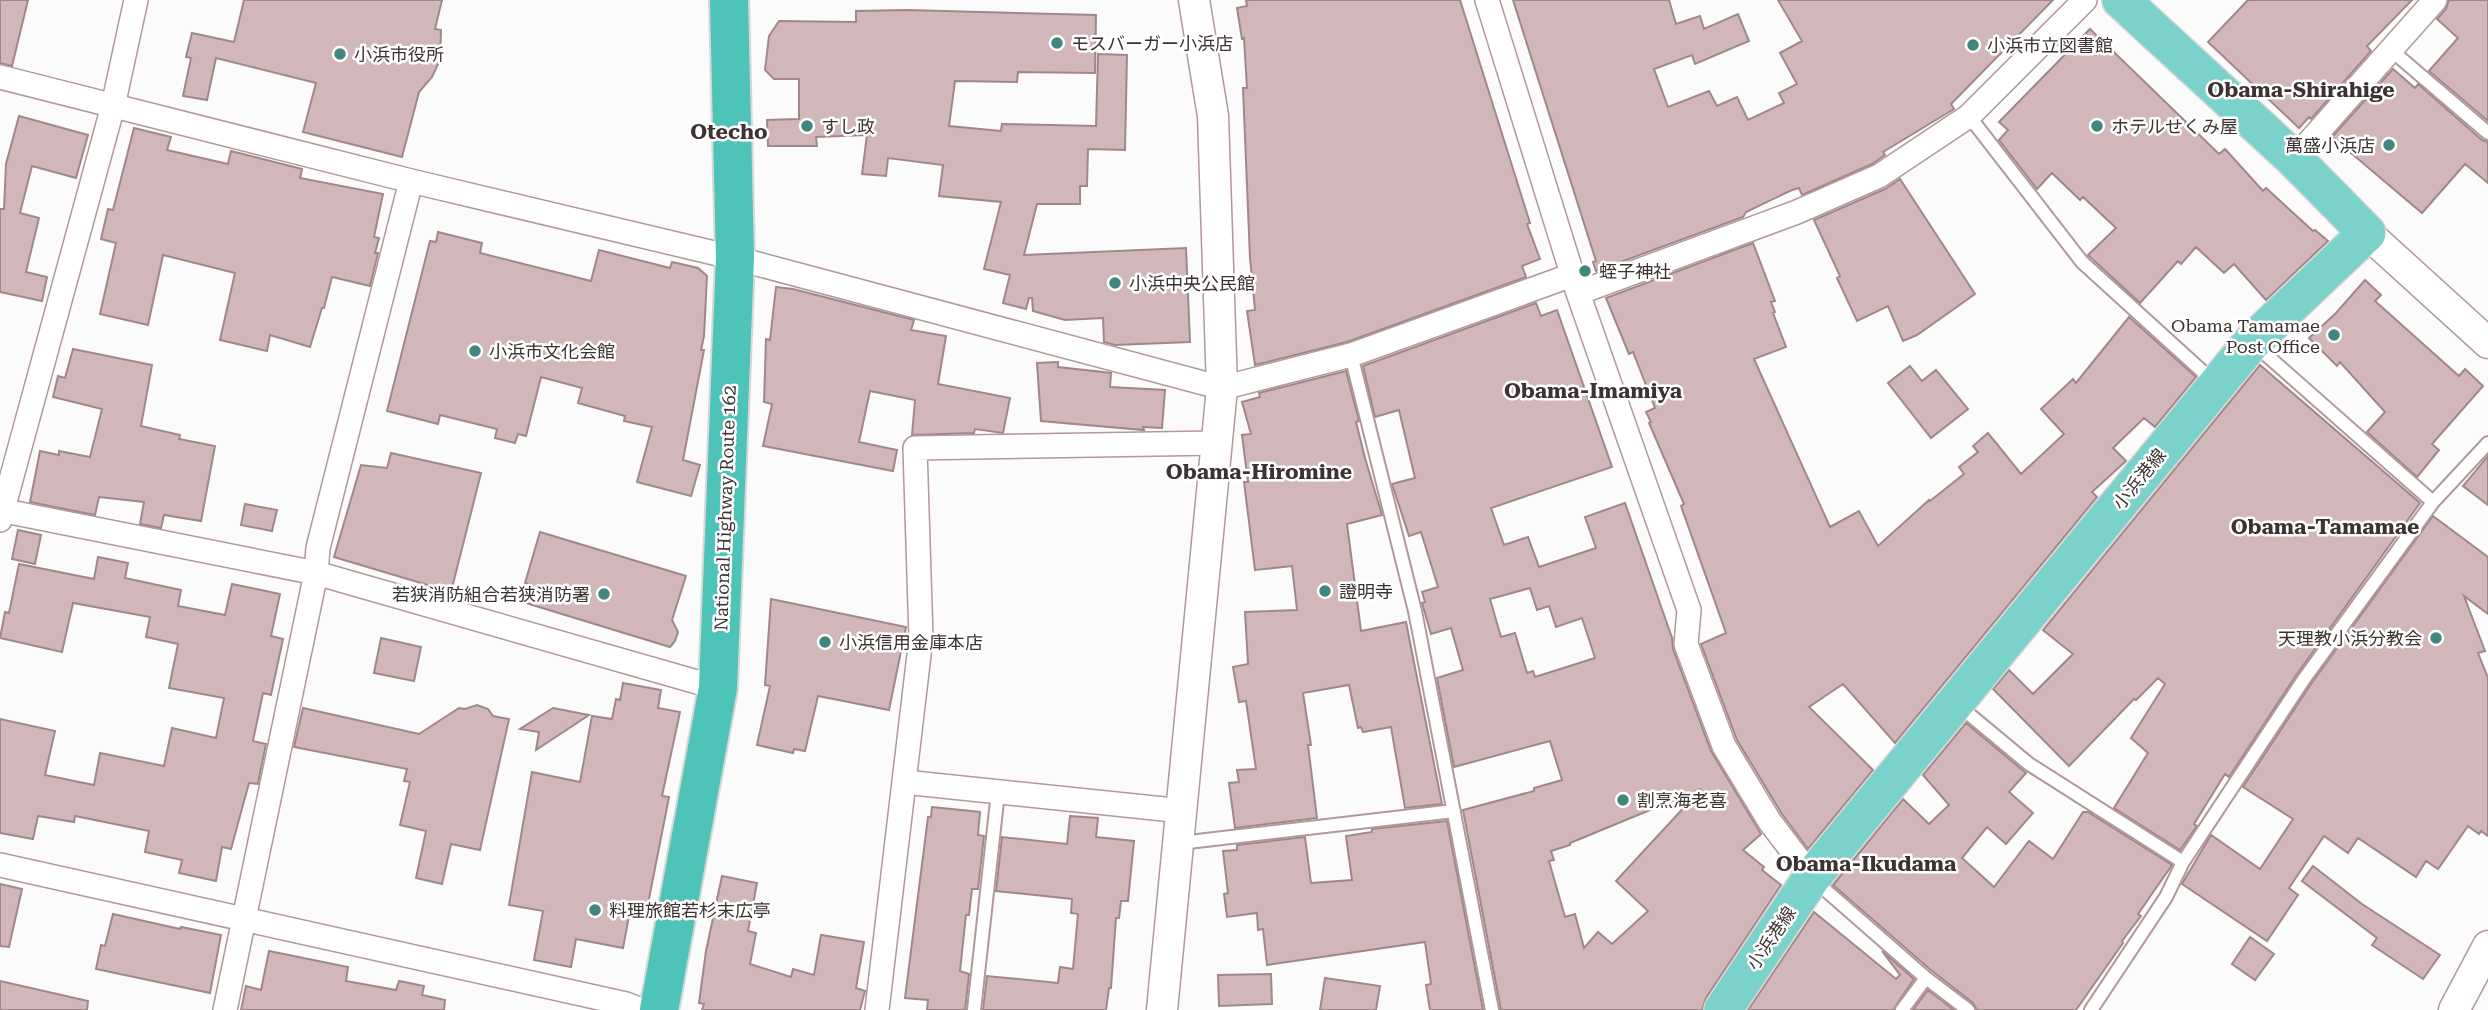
<svg xmlns="http://www.w3.org/2000/svg" width="2488" height="1010" font-family="'Roboto Serif','Noto Sans JP',serif">
	<rect width="100%" height="100%" fill="#fbfbfb"/>
	<path fill="#d2b7ba" stroke="#a1878a" stroke-width="2" fill-rule="evenodd" d="M0,0H28L12,66L0,63Z
		M244,0H442L435,29L441,30L440,60L432,77L419,92L402,157L303,132L316,83L216,58L207,100L183,96L191,58L186,57L192,33L234,42Z
		M1246,0H1460L1530,223L1527,224L1540,259L1522,266L1526,277L1347,342L1255,365L1247,311L1255,310L1250,258L1243,88H1247L1244,38L1242,39L1237,8L1247,6Z
		M1513,0H1669L1676,24L1700,16L1704,29L1738,14L1749,41L1695,64L1692,55L1654,69L1668,107L1709,91L1717,106L1737,97L1748,120L1784,103L1779,93L1797,84L1780,53L1802,41L1778,0H2053L1951,104L1954,109L1883,152L1885,155L1872,164L1802,195L1799,188L1792,190L1746,212L1743,217L1596,271L1593,262L1596,261Z
		M2248,0H2412L2367,46L2371,51L2311,119L2309,117L2299,128L2208,42Z
		M2449,0H2488V121L2429,71L2458,38L2437,19L2446,9Z
		M907,10L1096,15L1095,73L1018,72L1017,82L955,81L949,126L1001,131L1002,124L1096,126L1098,54L1127,55L1125,150L1088,149L1087,186H1080V204H1037L1024,255L1186,248L1190,342L1115,345L1104,342L1103,318L1065,320L1033,311L1032,298H1029L1026,309L1003,303L1010,275L984,269L1001,202L939,196L943,165L888,158L886,176L862,174L867,135L816,137L817,146H768L767,120L799,119V79H774L765,70L769,36L779,21L856,22V11Z
		M2090,29L2219,154L2225,149L2263,191L2266,188L2313,231L2315,230L2328,241L2266,300L2234,264L2224,273L2196,247L2181,264L2178,261L2140,303L2088,255L2116,228L2083,197L2080,200L2052,173L2037,189L1999,140L2008,130L1999,122Z
		M2393,69L2415,88L2418,84L2482,140L2488,142V183L2465,164L2422,213L2332,137Z
		M19,116L88,135L76,178L32,166L20,213L39,218L26,272L47,277L42,301L0,292V209H4L6,164Z
		M134,128L171,137L167,150L228,164L231,151L302,169L300,178L383,194L374,237L379,238L375,253H378L370,286L332,277L324,308H322L310,347L270,335L267,351L220,340L235,273L163,255L148,325L100,314L116,243L101,239L108,209L113,210Z
		M1900,179L1975,294L1917,335L1903,341L1888,306L1857,321L1837,278L1840,276L1814,220L1885,189Z
		M438,232L482,243L480,253L591,281L599,250L670,268L672,262L698,268L707,276L704,336L701,350H704L683,460L700,465L691,496L637,482L652,427L624,421L625,416L578,403L582,388L541,377L526,436L518,434L515,443L495,438L497,429L440,415L438,424L387,411L430,241L436,242Z
		M1753,243L1775,301L1771,302L1775,312L1773,313L1786,347L1754,359L1830,527L1859,511L1878,546L1929,500L1930,501L1964,474L1959,467L1978,452L1973,446L1988,433L2021,474L2064,434L2041,409L2073,379L2076,383L2129,317L2196,377L2155,427L2144,418L2113,448L2126,461L2092,492L2097,497L1895,743L1843,684L1809,707L1873,770L1808,849L1782,814L1737,740L1701,644L1726,633L1681,506L1684,504L1649,423L1651,422L1646,412L1655,408L1633,352L1629,354L1606,298Z
		M2365,280L2381,295L2375,301L2459,376L2465,369L2483,386L2432,444L2439,450L2417,477L2367,432L2385,412L2340,362L2337,366L2309,338L2336,313Z
		M776,287L793,289L914,320L911,330L946,336L938,384L1010,398L1003,433L975,429L974,433L912,435L915,400L870,391L859,442L897,450L893,471L763,446L772,404L764,402L766,339L770,340Z
		M1536,303L1541,316L1557,310L1612,467L1491,508L1504,545L1528,537L1539,567L1596,548L1585,517L1625,503L1672,638L1673,649L1711,751L1761,834L1743,850L1764,867L1762,870L1781,885L1706,998L1702,1010H1501L1463,810L1534,791V788L1562,780L1550,741L1454,767L1437,678L1463,670L1451,628L1431,634L1422,603L1425,602L1422,592L1438,587L1421,532L1409,536L1392,484L1415,478L1399,410L1375,417L1363,366ZM1530,588L1537,610L1549,606L1556,627L1582,618L1595,658L1535,677L1533,671L1527,673L1515,633L1501,637L1490,599ZM1701,789L1616,881L1648,911L1612,944L1598,932L1584,948L1575,914L1565,917L1549,861L1554,860L1551,851L1570,845V843Z
		M73,349L152,365L141,426L180,435L179,439L215,446L201,521L164,515L161,528L140,524L144,502L99,497L95,515L30,502L40,451L59,455V451L90,457L102,409L53,397L58,376L65,378Z
		M1058,362V367L1111,373L1110,387L1165,390L1162,428L1143,427L1144,430L1041,421L1037,363Z
		M2260,365L2420,503L2297,674L2229,777L2225,774L2194,824L2197,826L2180,850L2114,808L2148,753L2131,738L2165,684L2158,678L2136,700L2134,699L2069,766L1993,689L2009,670L2033,694L2073,654L2043,630Z
		M1910,366L1922,381L1936,370L1968,409L1931,438L1888,383Z
		M1346,371L1359,421L1356,422L1365,458L1382,515L1347,524L1361,631L1406,622L1442,804L1405,808L1391,727L1363,732L1361,727L1358,728L1349,685L1303,693L1311,745H1308L1317,818L1235,828L1229,783L1239,782L1237,770L1256,769L1246,701L1239,702L1233,667L1248,664L1245,612L1297,610L1292,566L1255,570L1244,482H1248L1242,435L1251,434L1242,402L1260,397L1259,393Z
		M391,453L481,473L451,592L334,557L361,465L387,468Z
		M2488,456V505L2463,486Z
		M245,504L277,510L272,531L241,525Z
		M2433,516L2488,557V614L2464,596L2485,651L2478,653L2488,678V836L2481,831L2479,834L2468,826L2438,869L2426,861L2416,877L2358,838L2348,853L2324,836L2289,888L2298,895L2267,941L2182,884L2211,835L2260,869L2293,819L2243,787L2311,684Z
		M18,530L41,535L35,564L12,559Z
		M540,532L686,576L672,620L678,632L675,641L670,647L526,603L531,584L525,583Z
		M98,557L128,563L125,578L181,590L178,606L225,615L232,584L280,594L271,636L283,639L271,695L263,693L253,741L266,744L259,778L258,784L249,783L231,849L222,847L216,881L179,873L182,860L145,852L149,831L75,816L74,822L38,816L33,839L0,833V719L55,731L45,775L94,785L100,753L164,766L172,728L216,738L224,698L169,688L178,644L146,637L150,617L73,603L62,652L0,638L5,612L9,613L19,564L94,579Z
		M771,599L906,627L889,710L818,696L805,751L794,749L793,753L757,745L770,686L765,685Z
		M381,638L421,647L414,681L374,673Z
		M623,683L661,690L658,708L680,712L662,796L669,797L645,919L629,916L623,948L576,939L571,967L534,960L543,911L509,905L532,772L580,782L592,716L612,719L616,699L620,700Z
		M477,705L488,709L493,716L509,719L480,850L451,844L442,884L416,878L426,831L400,825L410,782L404,781L407,769L294,747L303,708L419,734L459,708L465,709Z
		M553,708L589,715L536,750L539,732L520,729Z
		M1966,723L2026,773L2009,792L2033,813L2006,844L1987,827L1962,858L1994,887L2029,841L2053,859L2083,812H2088L2172,865L2138,914L2141,916L2122,941L2123,943L2076,1010H1977L1973,1003L1932,971L1833,885L1903,799L1929,824L1949,805L1923,775Z
		M932,807L980,812L978,835L984,836L978,889H972L969,915H966L960,971L969,974L965,1010H927L928,1000L905,998L928,817H931Z
		M1070,816L1098,818L1096,837L1134,841L1128,901H1121L1119,918H1116L1111,988H1109L1106,1010H983L987,976L1058,983L1060,967L1073,969L1078,914L1071,913L1072,899L996,891L1002,837L1067,844Z
		M1447,821L1483,1010H1430L1426,985L1431,984L1425,942L1267,965L1263,929L1258,930L1257,913L1227,917L1224,894L1228,893L1223,851L1237,850V845L1305,837L1311,883L1352,880L1346,836L1372,832V829Z
		M2313,866L2362,904L2440,955L2423,979L2372,945L2377,938L2302,881Z
		M722,876L757,883L748,931L756,933L750,964L791,977L793,969L814,975L821,935L864,942L856,988L865,991L860,1010H702L704,1004L699,1003L706,951Z
		M0,884L22,889L9,947L0,946Z
		M1814,912L1896,979L1900,975L1882,951L1914,979L1893,1010H1748Z
		M113,914L180,929L181,927L221,935L210,993L96,969L101,945L105,946Z
		M2250,937L2274,954L2255,980L2232,964Z
		M269,951L348,967L346,981L396,990L399,981L424,986L422,995L445,1000L444,1010H241L246,986L261,990Z
		M1271,974L1272,1004L1219,1006L1218,975Z
		M1325,978L1380,986L1376,1010H1320Z
		M0,981L88,1001L87,1010H0Z
		M1928,990L1954,1010H1913Z"/>
	<g fill="none" stroke-linecap="round" stroke-linejoin="round">
		<defs>
			<path id="service" d="M2391,50L2488,133
				M1969,116L2082,262L2214,382
				M2255,345L2433,502
				M1351,355L1415,611L1492,1010
				M1958,705L2029,764L2183,862
				M1180,843L1454,811
				M1814,880L1926,978L1968,1010
				M974,1010L998,792
				M1902,1010L1926,978
				M2091,1010L2166,897L2183,862L2304,679L2433,502L2488,443"/>
			<path id="minor" d="M1487,0L1578,293L1689,610L1686,644L1724,746L1770,822L1812,877
				M0,77L411,181L735,258L1222,388L1351,355L1572,275
				M2294,159L2435,0
				M1578,293L1797,212L1879,176L1969,116L2085,0
				M0,510L316,573L718,688
				M0,520L113,106L136,0
				M904,782L1183,811
				M0,865L626,1004L641,1010
				M225,1010L316,573L318,548L411,181
				M877,1010L921,638L915,448L1217,443"/>
			<path id="tertiary" d="M2367,233L2488,343
				M1162,1010L1222,388L1213,116L1194,0
				M2454,1010L2488,946"/>
			<path id="primary" d="M1723,1010L1812,877L2251,343L2367,233L2294,159L2121,0"/>
			<path id="trunk" d="M659,1010L718,688L735,258L729,0"/>
		</defs>
		<use href="#service" stroke="#b2989b" stroke-width="16"/>
		<use href="#minor" stroke="#b2989b" stroke-width="26"/>
		<use href="#tertiary" stroke="#b2989b" stroke-width="33"/>
		<use href="#primary" stroke="#d8d6d6" stroke-width="40"/>
		<use href="#trunk" stroke="#d8d6d6" stroke-width="42"/>
		<use href="#service" stroke="#fff" stroke-width="12"/>
		<use href="#minor" stroke="#fff" stroke-width="23"/>
		<use href="#tertiary" stroke="#fff" stroke-width="30"/>
		<use href="#primary" stroke="#7ad2ca" stroke-width="37"/>
		<use href="#trunk" stroke="#4ec3b8" stroke-width="38"/>
	</g>
	<g fill="#40867e" stroke="#fff" stroke-width="2.5">
		<circle cx="1057" cy="43" r="7"/>
		<circle cx="1973" cy="45" r="7"/>
		<circle cx="340" cy="54" r="7"/>
		<circle cx="807" cy="126" r="7"/>
		<circle cx="2097" cy="126" r="7"/>
		<circle cx="2389" cy="145" r="7"/>
		<circle cx="1585" cy="271" r="7"/>
		<circle cx="1115" cy="283" r="7"/>
		<circle cx="2334" cy="335" r="7"/>
		<circle cx="475" cy="351" r="7"/>
		<circle cx="1325" cy="591" r="7"/>
		<circle cx="604" cy="594" r="7"/>
		<circle cx="2436" cy="638" r="7"/>
		<circle cx="825" cy="642" r="7"/>
		<circle cx="1623" cy="800" r="7"/>
		<circle cx="595" cy="910" r="7"/>
	</g>
	<g text-anchor="middle" dominant-baseline="central" stroke-width="5" stroke-linejoin="round" paint-order="stroke">
		<g font-size="18" fill="#3c3233" stroke="#fff" text-anchor="start">
			<text x="1071" y="43">モスバーガー小浜店</text>
			<text x="1987" y="45">小浜市立図書館</text>
			<text x="354" y="54">小浜市役所</text>
			<text x="821" y="126">すし政</text>
			<text x="2111" y="126">ホテルせくみ屋</text>
			<text x="2375" y="145" text-anchor="end">萬盛小浜店</text>
			<text x="1599" y="271">蛭子神社</text>
			<text x="1129" y="283">小浜中央公民館</text>
			<text x="2320" y="325" text-anchor="end">Obama Tamamae<tspan x="2320" dy="21">Post Office</tspan></text>
			<text x="489" y="351">小浜市文化会館</text>
			<text x="1339" y="591">證明寺</text>
			<text x="590" y="594" text-anchor="end">若狭消防組合若狭消防署</text>
			<text x="2422" y="638" text-anchor="end">天理教小浜分教会</text>
			<text x="839" y="642">小浜信用金庫本店</text>
			<text x="1637" y="800">割烹海老喜</text>
			<text x="609" y="910">料理旅館若杉末広亭</text>
		</g>
		<g font-size="18" fill="#3c3233" stroke="#fff">
			<text transform="translate(2139 479) rotate(-51)">小浜港線</text>
			<text transform="translate(725 508) rotate(-88)">National Highway Route 162</text>
			<text transform="translate(1771 938) rotate(-56)">小浜港線</text>
		</g>
		<g font-size="21" font-weight="bold" fill="#3c3233" stroke="#fff">
			<text x="2301" y="90">Obama-Shirahige</text>
			<text x="729" y="132">Otecho</text>
			<text x="1593" y="391">Obama-Imamiya</text>
			<text x="1259" y="472">Obama-Hiromine</text>
			<text x="2325" y="527">Obama-Tamamae</text>
			<text x="1866" y="864">Obama-Ikudama</text>
		</g>
	</g>
</svg>
